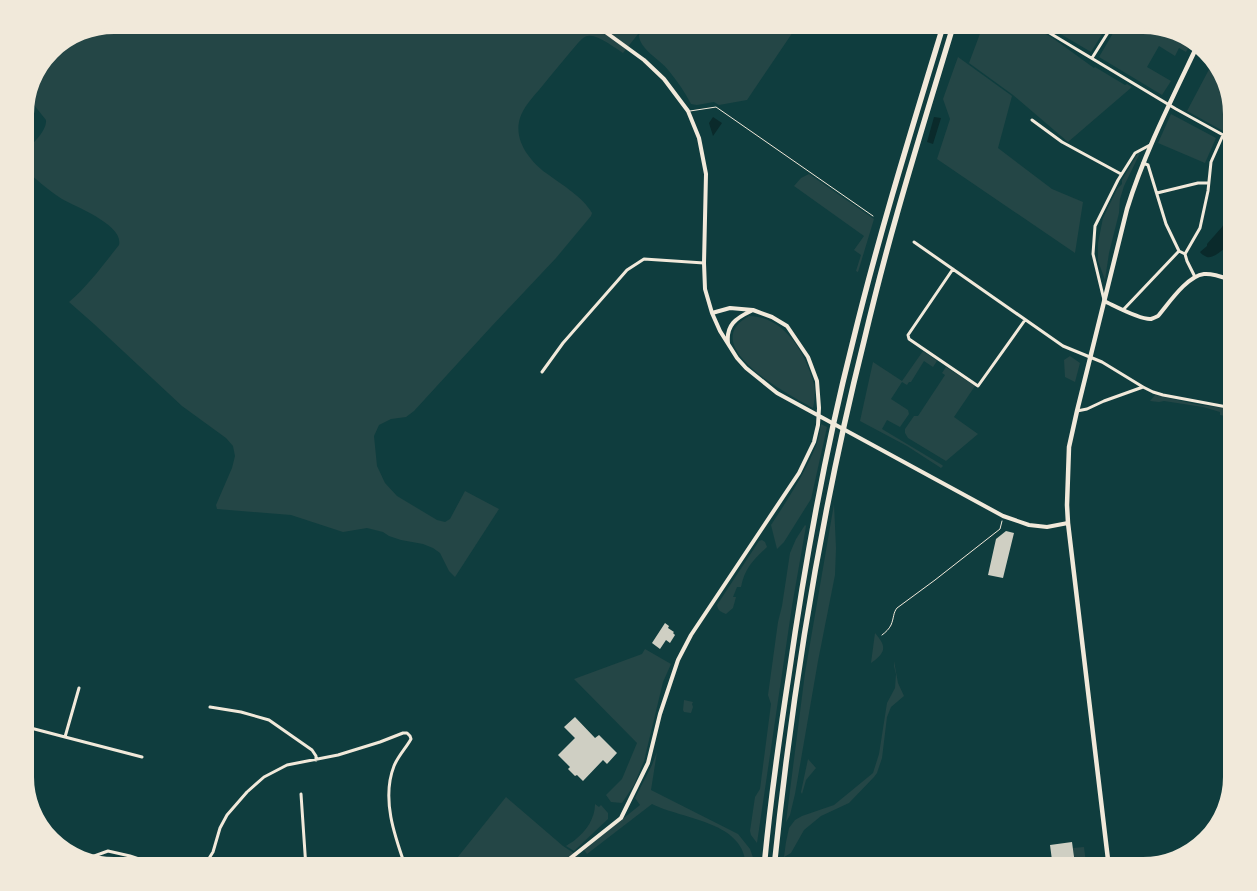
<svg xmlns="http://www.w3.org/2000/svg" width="1257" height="891" font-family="'Noto Serif',serif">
	<rect width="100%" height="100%" fill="#0f3d3e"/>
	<path fill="#244646" d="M114,23H794L797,26L747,100L719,105L714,102L697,105L691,104C685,92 677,81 669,71C661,60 639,49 639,35L642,32V29L623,53C615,48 597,34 588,36C584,36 581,40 578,43C565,58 552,74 539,90C532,98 523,108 520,118C513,140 530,161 546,173C561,184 583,197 592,213L591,216L556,258L490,328L414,411L406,417L391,419L379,425L374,436L377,466L385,483L397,496L437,520L445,522L450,519L465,491L499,509L455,577L449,571L440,553L433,548L423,544L401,540L389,536L383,532L367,528L343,532L291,515L217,509L216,505L232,468L235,456L233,446L226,438L182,406L94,324L69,302C88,286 103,265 119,245C124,225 76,207 62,199C48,190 34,178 23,167V153C31,145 47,132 46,120L26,95L32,73L53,45Z
		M984,23H1028L1054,39L1094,68L1095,67L1125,85L1127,84L1132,87L1068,142L1013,95L969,63Z
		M1042,23H1109L1091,52Z
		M1119,23H1143L1193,39L1186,52L1179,48L1175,56L1159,46L1147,67L1171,81L1162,95L1099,57Z
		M958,57L1012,96L998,148L1052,189L1083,202L1075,253L937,159L950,119L943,99Z
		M1214,60L1225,74L1234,114V137L1187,111Z
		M1171,114L1216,138L1205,163L1158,143Z
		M1138,153H1140L1124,186L1120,199L1119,213L1109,253L1105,280L1098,261V243L1103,218L1117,189L1122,184V180Z
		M809,174L874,219L858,272L856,271L861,255L854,250L864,236L794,186L801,178Z
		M749,316C783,316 805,352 813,381C816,389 815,399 813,408C790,395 695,346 749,316Z
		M923,351L937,361L933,367L924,361L911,382H909L907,385L902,382L891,399L908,410L909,414L900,427L887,420L882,429L942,465L943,466L941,468L907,446L860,421L873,362L902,381Z
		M1070,356L1080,363L1075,382L1065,377L1064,360Z
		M946,367L975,386L954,417L978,434L946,461L908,438L905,433V429L914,416H918L945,375L942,373Z
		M1155,395L1199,405L1234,409V418L1220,415V412L1203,407L1164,401L1159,402L1150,401Z
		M821,424L827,427L811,499L784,542L777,549L771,525C788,499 806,472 817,443C819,437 820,430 821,424Z
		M834,504L836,548L835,575L818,661L795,794L790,815L786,822L805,673Z
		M805,525L806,526L792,606L757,843L751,835L750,831L755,797L760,789L771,704L768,695L778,622L782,606L790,553L796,539Z
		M762,540L765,542L767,547C753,560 745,568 741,587H737L733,597H736L733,608L726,614C721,612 718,611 717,605L759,541Z
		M875,633C887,647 886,652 871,663Z
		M645,649L671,664L663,682L644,761L634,785L622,803L611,802L606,795L622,779L637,743L574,679L642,654Z
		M894,661L898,683L904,696L891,707L887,717L882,758L877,773L874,777L849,803L821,816L804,830L791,853L784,857L786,842L789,828L795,820L802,816L834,805L873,773L879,754L887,703L895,688L896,674L894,666Z
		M684,700L693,702L692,704L693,707L691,713L684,712L683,710Z
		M657,752L651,790L738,834L750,849L755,863V868H746C746,821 684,820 652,804L587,854L584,850L640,805L635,798L652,765Z
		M808,759L816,768L806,780L802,794L801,792Z
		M506,797L563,846L597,868H449Z
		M595,804L599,807L601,805L608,813V819L574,851L566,846C570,843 573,842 576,839C587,830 595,818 595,804Z
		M1084,847L1086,863L1075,864L1073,848Z"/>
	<path fill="#0a2a2b" d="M713,117L722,123L713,136L709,123Z
		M934,117L941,118L933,144L927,142Z
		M1229,215L1234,219C1234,224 1236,231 1234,235C1231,243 1216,259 1207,257C1205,256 1201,254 1200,252L1207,246V244L1222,227Z"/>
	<path fill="#cfcfc3" d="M1006,531L1014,533L1003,578L988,575L996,539Z
		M665,623L669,626L668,628L674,632L673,633L675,635L670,643L666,640L660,649L652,643Z
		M575,717L595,738L599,735L617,753L607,764L603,760L583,781L577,775L575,776L568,769L570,767L558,755L575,738L564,727Z
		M1072,842L1075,864L1088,863L1089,868H1053L1050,845Z"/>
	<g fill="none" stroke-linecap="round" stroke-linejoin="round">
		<path stroke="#f1e9da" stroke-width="1" d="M882,635C886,632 889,629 891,625C894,618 893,613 897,608L935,580L1000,529L1002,521"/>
		<path stroke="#f1e9da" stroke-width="1" d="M690,111L716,107L873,216"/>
		<path stroke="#f1e9da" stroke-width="3" d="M1033,23L1176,109L1234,141
			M1092,58L1114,23
			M1032,120L1062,142L1121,174
			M1143,163L1148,165L1166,224L1179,251L1185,254L1187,261L1195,277
			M1157,193L1198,183H1208
			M914,242L1063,346L1102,362L1143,387L1153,392L1163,395L1227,407L1234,406
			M1185,254L1200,228L1208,191L1211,162L1223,135
			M953,269L908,335L909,339L978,386L1025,320
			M1104,300L1093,254L1095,226L1118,180L1135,153L1150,145
			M1123,310L1179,251
			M542,372L563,343L627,270L644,259L704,263
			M1077,411L1087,409L1104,401L1143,387
			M210,707L241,712L269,720L312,750L316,756V760
			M23,726L65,737L79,688
			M65,737L142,757
			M301,794L306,868
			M86,859L108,851L130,856L154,864L173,868L204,865L209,864L228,868
			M203,868L213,852L220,828L227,815L247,792L264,777L287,765L338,755L380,742L403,733H407L410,736L411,739C406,748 398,756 394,766C381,799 395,837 406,868"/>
		<path stroke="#f1e9da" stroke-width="4" d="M593,23L644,60L664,79L688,111L699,138L706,174L704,263L705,289L712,313L720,331L737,358L746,368L777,393L1003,516L1029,525L1047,527L1068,523
			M1104,301C1115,306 1140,320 1151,319C1154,318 1156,317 1158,316C1169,303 1187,276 1204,274C1214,273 1225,278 1234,281
			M728,343C726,325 736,318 751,311
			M558,868L621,818L648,763L660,714L678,660L691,635L799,473L814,442L818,425L819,408L817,381L808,357L787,326L772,317L753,310L730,308L712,313"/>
		<path stroke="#f1e9da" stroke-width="4.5" d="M1109,868L1068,523L1067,505L1069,447L1077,411L1127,209C1145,151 1173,97 1199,42"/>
		<path stroke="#f1e9da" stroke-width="5.5" d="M764,868C770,803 779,739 789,674C805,562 825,451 853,341C879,234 912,128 944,23
			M774,868C792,692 821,513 864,341C874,299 885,256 897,214C915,150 935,86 954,23"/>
	</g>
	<path d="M0 0H1257V891H0ZM114 31H1143A83 83 0 0 1 1226 114V777A83 83 0 0 1 1143 860H114A83 83 0 0 1 31 777V114A83 83 0 0 1 114 31Z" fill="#f1e9da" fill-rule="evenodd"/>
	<path fill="none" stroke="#f1e9da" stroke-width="6" d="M114 31H1143A83 83 0 0 1 1226 114V777A83 83 0 0 1 1143 860H114A83 83 0 0 1 31 777V114A83 83 0 0 1 114 31Z"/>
</svg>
